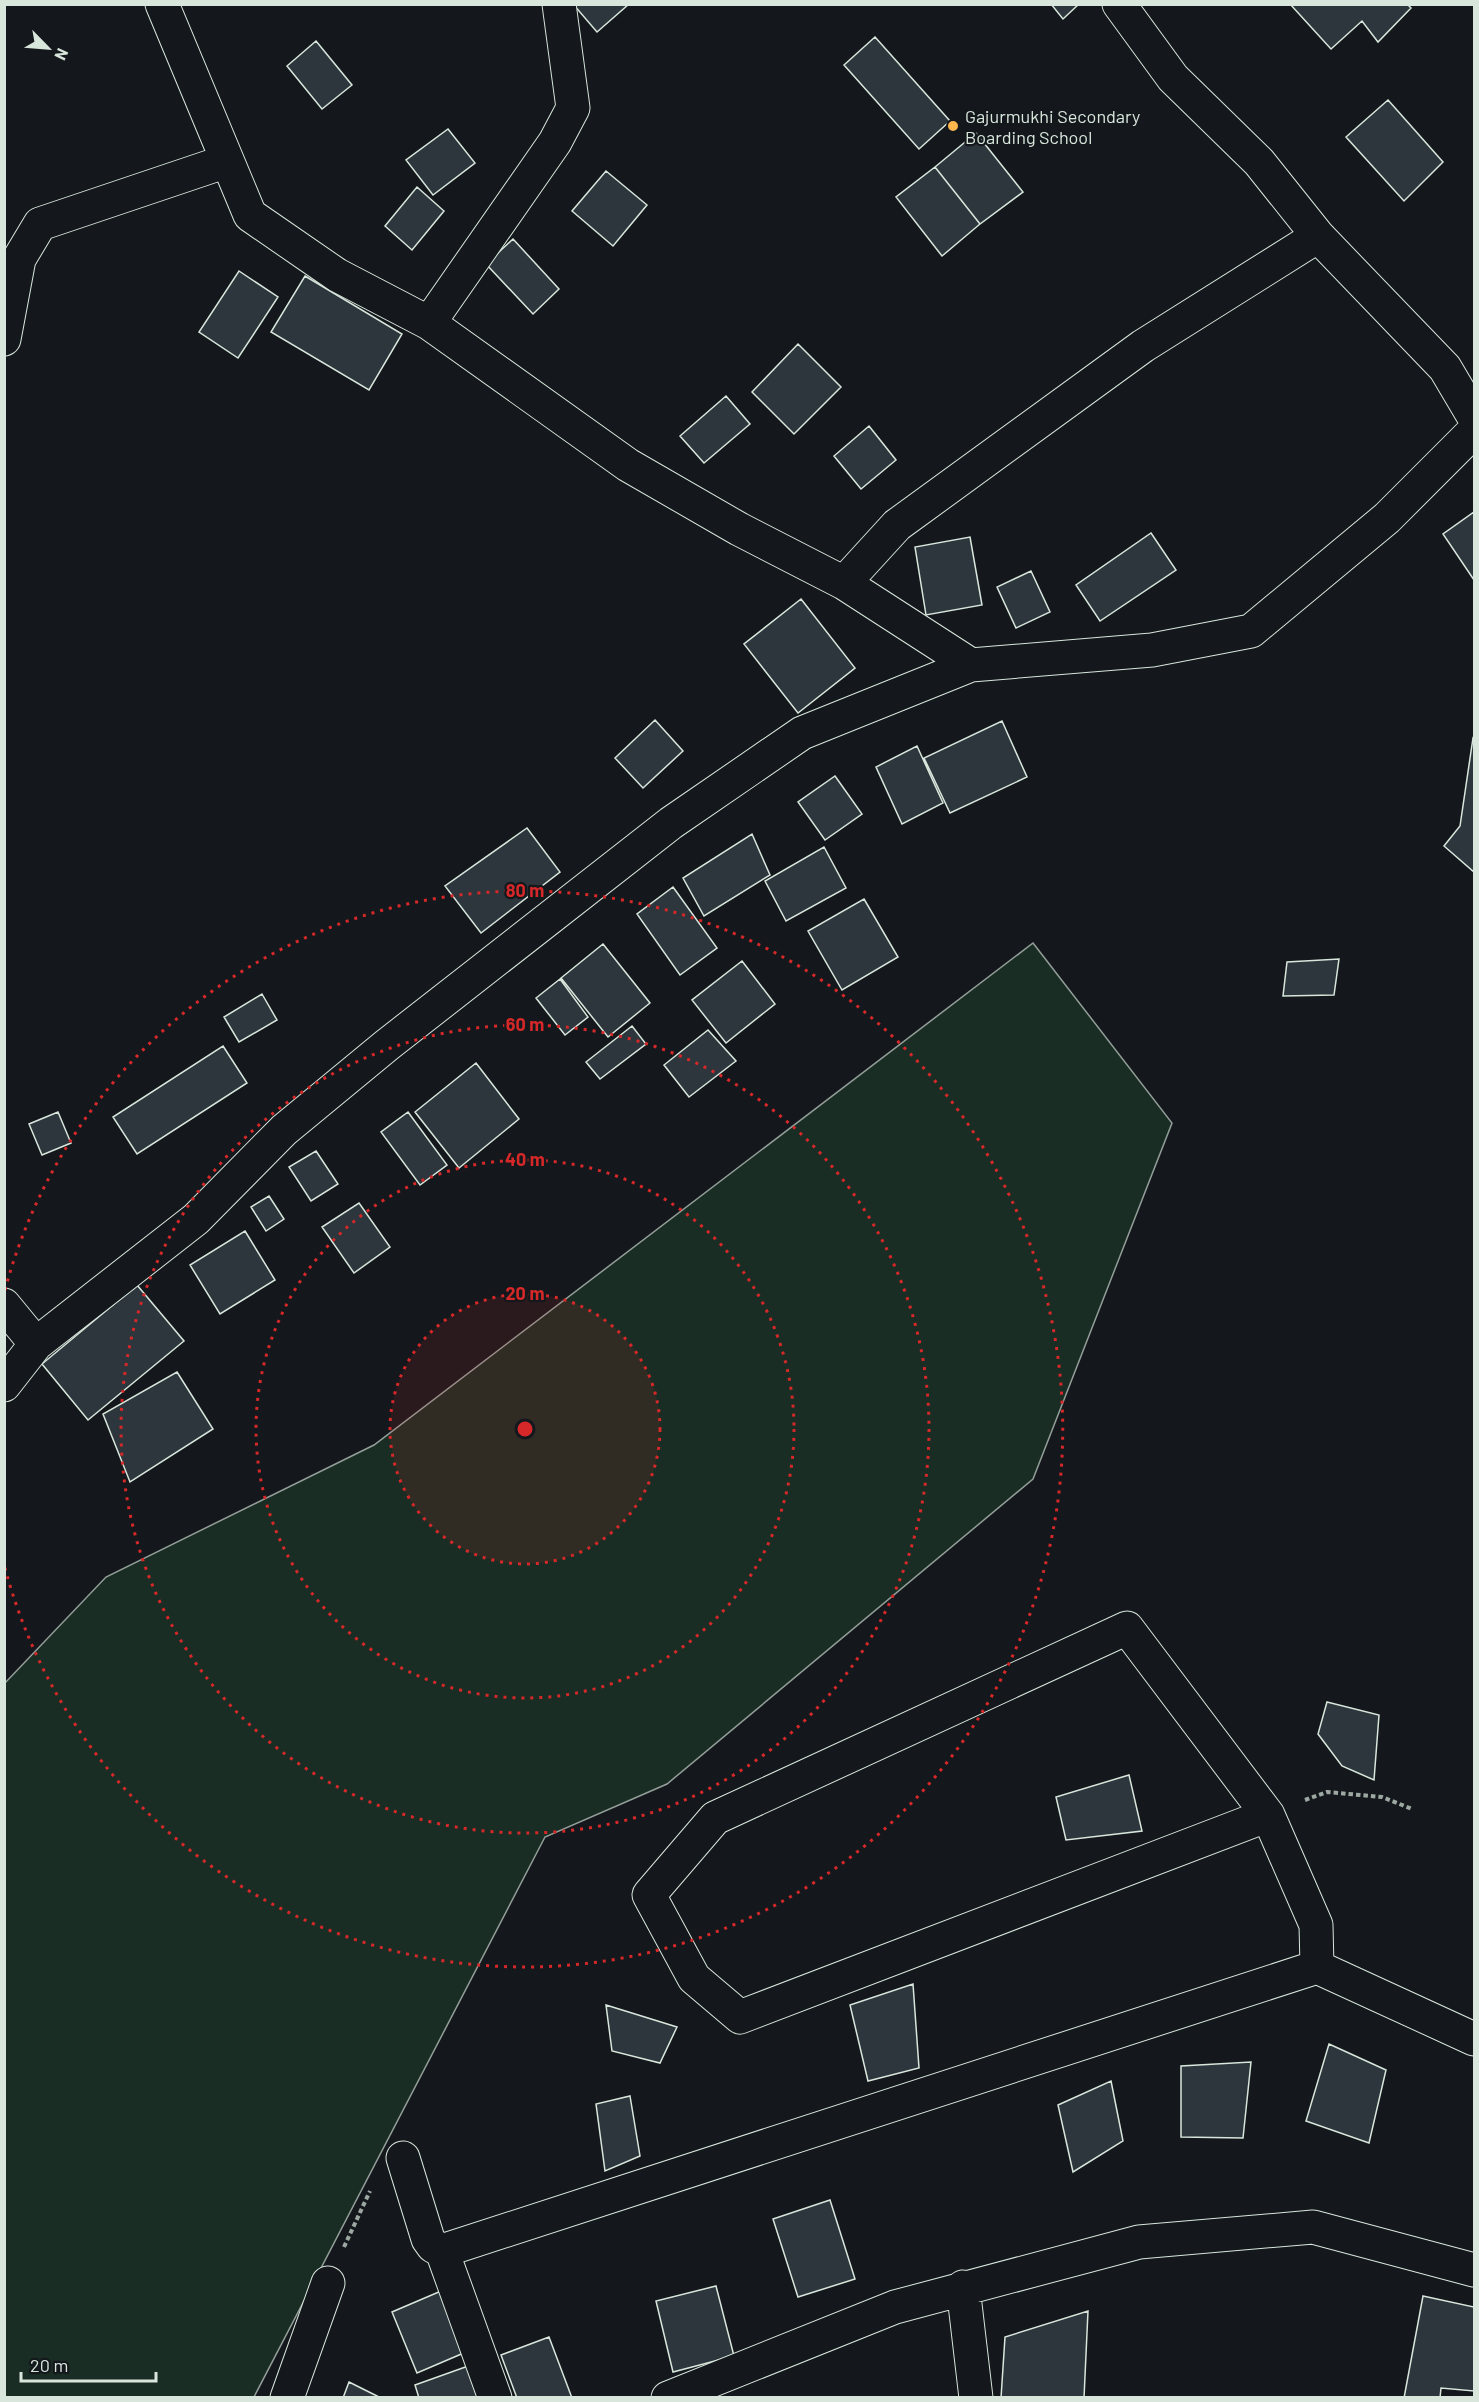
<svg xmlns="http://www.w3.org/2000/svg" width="1479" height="2402" font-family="Barlow,sans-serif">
	<rect width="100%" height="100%" fill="#14181c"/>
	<path fill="#1a2d24" stroke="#939e99" stroke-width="1.5" d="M1033,943L1172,1123L1033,1479L667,1784L545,1837L254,2397H5L4,1684L106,1577L374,1445Z"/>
	<path fill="#2c363c" stroke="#d8e6dc" stroke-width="1.5" d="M573,4H629L597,32Z
		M1051,4H1079L1063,19Z
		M1290,4H1407L1411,8L1378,42L1362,21L1331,49Z
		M875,37L950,121L919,149L844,65Z
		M316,41L352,85L322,109L287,66Z
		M1388,100L1443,162L1404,201L1346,137Z
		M448,129L475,163L433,195L406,160Z
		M976,133L1023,192L980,224L935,167Z
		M935,167L980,224L942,256L896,197Z
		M606,171L647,205L613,246L572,211Z
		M417,187L444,211L412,250L385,226Z
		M513,239L559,289L533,314L486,264Z
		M239,271L278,297L238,358L199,332Z
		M305,276L402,334L369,390L271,332Z
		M798,344L841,387L794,434L752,392Z
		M726,396L750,424L704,463L680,436Z
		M869,426L896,460L861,489L834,456Z
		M1474,512V580L1443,534Z
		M1151,533L1176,570L1100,621L1076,585Z
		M970,537L982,605L926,615L915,547Z
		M1031,571L1050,612L1016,628L997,587Z
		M801,599L855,668L798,713L744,644Z
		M655,720L683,751L643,788L615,758Z
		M1002,721L1027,777L950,813L924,758Z
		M1473,738L1474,739V872L1444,846L1460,826Z
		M917,746L943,803L902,824L876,767Z
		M835,776L862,814L825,840L798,802Z
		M527,828L560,872L481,933L445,886Z
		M752,834L770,875L704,916L683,878Z
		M824,847L846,888L786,921L765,881Z
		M673,887L717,948L680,975L637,914Z
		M864,899L898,957L842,990L808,931Z
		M603,944L650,1003L608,1037L561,978Z
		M1339,959L1334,995L1283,996L1287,962Z
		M742,961L775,1004L726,1043L692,1000Z
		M560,979L588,1017L565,1035L536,998Z
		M262,994L277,1020L239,1042L224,1017Z
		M632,1026L646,1044L600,1079L586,1062Z
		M708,1030L736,1061L689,1097L664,1065Z
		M223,1046L247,1083L137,1154L113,1117Z
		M476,1063L519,1119L459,1168L415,1112Z
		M58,1112L71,1143L42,1155L29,1124Z
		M408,1112L447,1165L420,1185L381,1132Z
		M316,1151L338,1184L311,1201L289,1167Z
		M269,1196L284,1219L266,1231L251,1207Z
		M359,1203L390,1247L354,1273L322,1227Z
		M245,1231L275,1280L220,1314L190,1265Z
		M137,1285L184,1341L88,1420L42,1364Z
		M177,1372L213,1429L130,1482L103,1414Z
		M1327,1702L1379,1715L1374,1780L1342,1766L1318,1734Z
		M1129,1775L1142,1831L1066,1840L1056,1797Z
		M913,1984L919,2068L868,2081L850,2005Z
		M606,2005L677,2027L660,2063L612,2051Z
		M1329,2044L1386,2070L1369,2143L1306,2121Z
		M1251,2062L1243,2138L1181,2137V2066Z
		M1111,2081L1123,2141L1073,2172L1058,2105Z
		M630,2096L640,2156L605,2171L596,2104Z
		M830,2200L855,2279L798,2297L773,2219Z
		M716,2286L734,2356L673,2372L656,2301Z
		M448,2288L473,2349L417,2373L392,2312Z
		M1423,2296L1474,2307V2391L1441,2388L1440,2398H1404Z
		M1088,2311L1084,2398H1001L1005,2337Z
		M549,2337L572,2398H517L501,2355Z
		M471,2365L482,2398H419L415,2385Z
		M349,2382L381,2398H343Z"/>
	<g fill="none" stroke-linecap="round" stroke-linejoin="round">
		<defs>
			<path id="street" d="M162,4L250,215L337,275L429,323L628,465L739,529L844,583L971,665
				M1119,4L1173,78L1259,162L1318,236L1445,368L1474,417
				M429,323L555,142L573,108L559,4
				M4,339L19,259L40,224L227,161
				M844,583L897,525L1143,346L1318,236
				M4,1305L36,1344
				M4,1385L36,1344L196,1219L284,1130L387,1045L671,823L802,733L971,665L1152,650L1251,631L1387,518L1474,431
				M1268,1815L1127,1628L715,1818L649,1895L694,1978L740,2017L1268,1815L1316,1925L1317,1967
				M403,2158L428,2239L433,2246L442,2251L1317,1967L1474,2039
				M442,2251L495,2398
				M963,2287L976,2398
				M287,2398L328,2283
				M668,2398L895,2307L1139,2242L1313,2227L1474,2270"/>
		</defs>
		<use href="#street" stroke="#d8e6dc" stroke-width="35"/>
		<path stroke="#9da8a2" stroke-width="4" stroke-dasharray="4.5 3" stroke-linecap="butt" d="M1305,1800L1327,1792L1382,1797L1412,1809
			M344,2247L370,2191"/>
		<use href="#street" stroke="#14181c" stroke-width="33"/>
	</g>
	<circle cx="525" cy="1429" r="135" fill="#d62828" fill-opacity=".12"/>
	<g fill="none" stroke="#d62828" stroke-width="3" stroke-dasharray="3 6">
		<circle cx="525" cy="1429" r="135"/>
		<circle cx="525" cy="1429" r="269"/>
		<circle cx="525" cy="1429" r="404"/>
		<path d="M5 1290A538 538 0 1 1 5 1568"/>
	</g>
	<circle fill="#ffb74d" stroke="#14181c" stroke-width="2" cx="953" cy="126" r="6"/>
	<g text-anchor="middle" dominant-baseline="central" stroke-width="4.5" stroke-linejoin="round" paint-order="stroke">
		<g font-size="18" fill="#d8e6dc" stroke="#14181c" text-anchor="start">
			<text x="965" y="116">Gajurmukhi Secondary<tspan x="965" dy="21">Boarding School</tspan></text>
		</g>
	</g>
	<circle cx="525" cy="1429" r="9" fill="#d62828" stroke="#14181c" stroke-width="3"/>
	<g font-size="18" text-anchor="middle" font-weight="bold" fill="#d62828" stroke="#14181c" stroke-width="4.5" stroke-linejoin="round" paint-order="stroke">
		<text x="525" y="897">80 m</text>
		<text x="525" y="1031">60 m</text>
		<text x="525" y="1166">40 m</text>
		<text x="525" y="1300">20 m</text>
	</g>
	<rect width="1479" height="2402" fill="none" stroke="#d8e6dc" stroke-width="12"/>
	<g transform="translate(48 48) rotate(115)" stroke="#14181c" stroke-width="4.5" paint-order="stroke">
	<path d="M0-4.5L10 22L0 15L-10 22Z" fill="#d8e6dc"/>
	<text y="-9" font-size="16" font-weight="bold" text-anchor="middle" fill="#d8e6dc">N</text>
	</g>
	<path d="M21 2372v9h135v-9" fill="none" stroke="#d8e6dc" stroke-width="3"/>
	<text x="30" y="2372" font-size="18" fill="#d8e6dc" stroke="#14181c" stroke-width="4.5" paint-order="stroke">20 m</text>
</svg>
